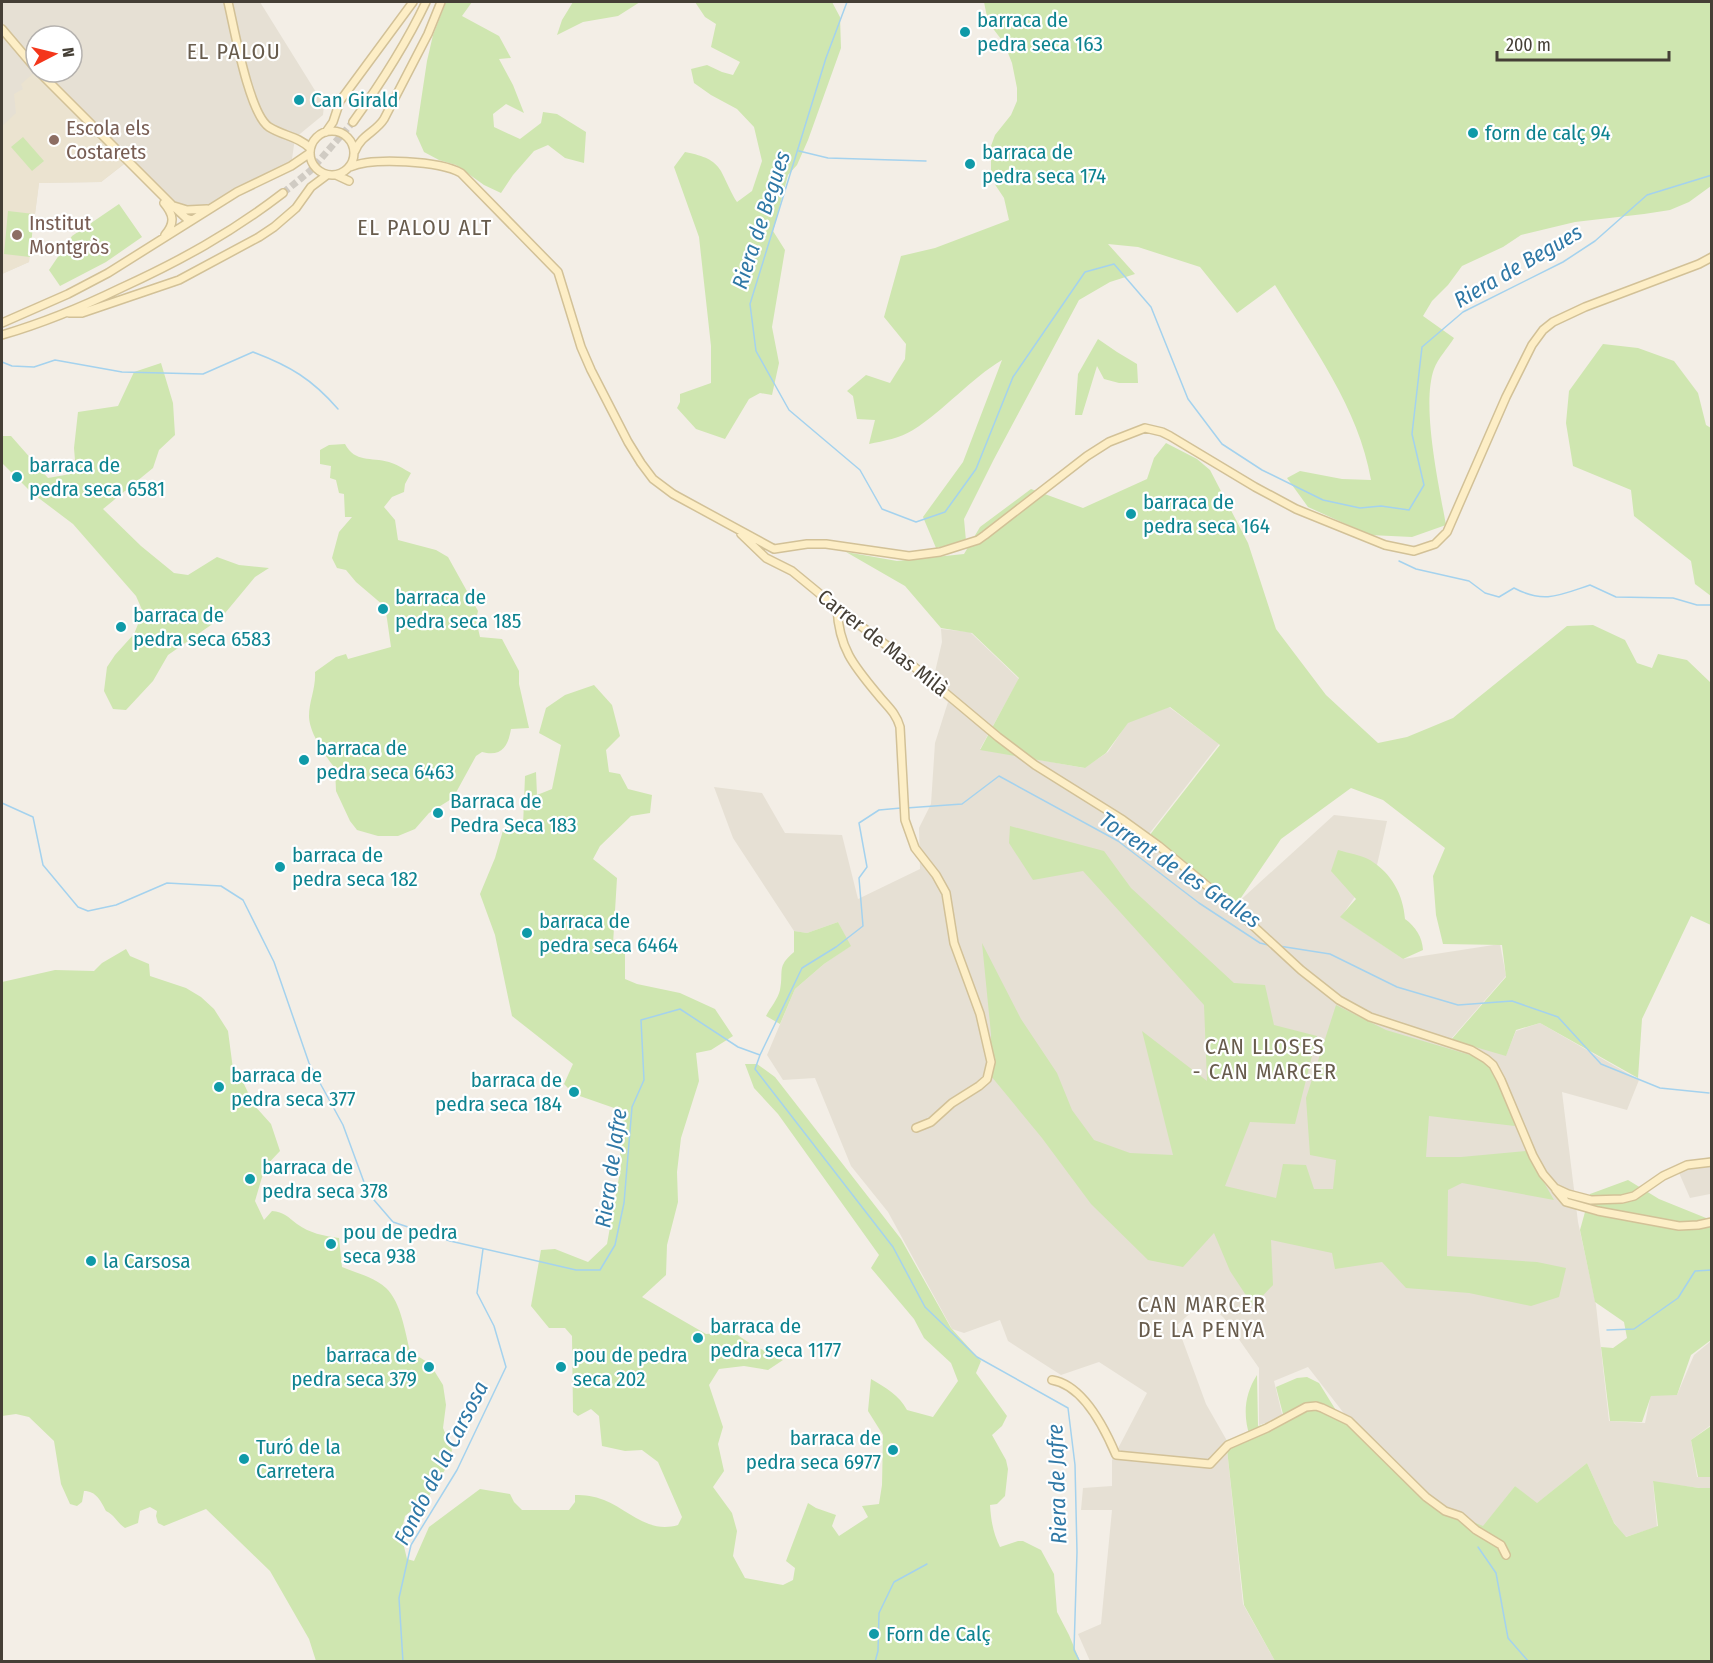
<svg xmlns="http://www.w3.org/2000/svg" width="1713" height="1663" font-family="'Fira Sans Condensed',sans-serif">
	<rect width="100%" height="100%" fill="#f3eee6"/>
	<path fill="#e6e0d4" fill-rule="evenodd" d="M2,2H260L324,105L323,115L295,138L291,166L209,209L172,205L128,161L101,182L39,183L35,214H34L29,262L2,274ZM36,36H72V72H36Z
		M941,629L970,632L1019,679L980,749L1084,768L1108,752L1128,722L1169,707L1219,744L1149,834L1235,905L1334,815L1387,821L1377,865L1341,917L1403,959L1500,944L1506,976L1451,1039L1506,1055L1516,1031L1540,1023L1639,1080L1627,1110L1562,1092L1578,1222L1596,1305L1609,1421L1645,1423L1651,1394L1677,1395L1694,1355L1711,1341V1425L1691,1440L1697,1477H1711V1488H1700L1653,1482L1657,1527L1625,1537L1613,1521L1587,1463L1536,1504L1515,1486L1483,1527L1435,1507L1346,1416L1308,1367L1274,1381L1283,1418L1259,1425V1368L1224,1318L1205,1300L1177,1325L1206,1404L1226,1439L1243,1604L1275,1661H1090L1078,1634L1101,1624L1112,1510H1081L1083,1488L1112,1486V1460L1147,1393L1099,1362L1061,1375L1008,1341L1000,1320L964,1333L952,1329L888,1212L851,1166L815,1078L783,1080L767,1055L795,989L824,964L850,946L838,922L807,933L794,931L733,838L714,787L762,793L785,833L842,835L858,899L920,869L919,828L931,804L935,743L948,702L931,689L942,642Z
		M1711,1157V1199L1710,1194L1690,1198L1676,1166Z"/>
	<path fill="#ebe3d0" d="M36,71L128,161L101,182L39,183L35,214H34L29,262L2,274V126L16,113L14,94L23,89L21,84Z"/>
	<path fill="#cfe6b0" d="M446,2H472L462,16L499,36L511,58L499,59L513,85L524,113L506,104L493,114L494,127L520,139L541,123L543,112L557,114L586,132L584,163L565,158L548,145L534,151L513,175L501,193L484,185L456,165L439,160L424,152L416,134L427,61L433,35Z
		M573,2H640L618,16L583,22L557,35L562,20Z
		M695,2H832L840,17L841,48L808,140L797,165L788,175L773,231L785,250L772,327L779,363L772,395L760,393L749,399L725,439L696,429L677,408L680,402V394L711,383V346L699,237L674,167L685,152C726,160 718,171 737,202L752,191L762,161L754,127L737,109L711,95L694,83L691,69L707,65L722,72L733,75L740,62L711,47L716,24L705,17Z
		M984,2H1711V186L1689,202L1670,210L1644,214L1575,222L1521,235L1503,247L1462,266L1448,285L1432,301L1423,316L1454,338C1448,348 1438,358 1434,369C1421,405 1439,486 1446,525L1412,537L1370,535L1308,507L1287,478L1300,471L1342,479L1371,480C1359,408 1312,346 1275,285L1237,313L1200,267L1138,247L1108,244L1135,274L1110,282L1079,300L994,459L964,519L966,541L936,548L923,517L963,462L1002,360C970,379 945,410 913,430C900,438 884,441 869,444L875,420L857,419L853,396L847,391L866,375L890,383L905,359L906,344L884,317L901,256L935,248L1009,220L1004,198L994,183L991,170V146L995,135L1011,115L1017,101V88L1012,63L1004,43L988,22Z
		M23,137L44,161L32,171L11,147Z
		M119,204L142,237L106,262L60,286L49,270L72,236Z
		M8,211L34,214L30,257L4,254Z
		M1098,339L1117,352L1137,364L1138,383H1119L1104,379L1097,366L1082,415H1075L1078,374Z
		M1603,344L1638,348L1674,361L1698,393L1706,425L1711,428V596L1695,584L1691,561L1634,516L1631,490L1573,466L1566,423L1569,391Z
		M161,363L173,403L175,435L159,450L153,468L103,509L141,546L174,573L188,575L217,557L239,565L269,568L255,577L221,618L168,655L153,681L126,710L113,709L104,691L107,667L115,655L134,634L143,612L136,596L73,524L32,493L2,463V436H11L48,478L76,473L74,448L78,412L118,406L134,372Z
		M1166,443L1197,459L1210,470L1248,543L1276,629L1326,695L1378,743L1407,737L1453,718L1567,626L1593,625L1625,640L1637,663L1652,668L1658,654L1687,660L1711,683V925L1691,916L1642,1019L1638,1078L1540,1023L1516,1030L1506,1056L1451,1040L1506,977L1502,945L1443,944L1436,915L1433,876L1445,848L1383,800L1351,788L1281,839L1236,905L1149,836L1220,745L1170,707L1128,723L1106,753L1085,768L980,750L1019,678L972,633L941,628L905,586L846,552L897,561L964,554L980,527L1031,489L1083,508L1147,479L1154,458Z
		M345,444C355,463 371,457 389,462C396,464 404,469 411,473L405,484L404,492L392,497L384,507L395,520L398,540L436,550L448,557L478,611L476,620L480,637L502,639L519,671V684L529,728L511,729C508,746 502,757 482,752L476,756L453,798L429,813L415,829L398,836H378L357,830L350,821L336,791L335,768C325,756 309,732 309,716C309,701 316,688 315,672L336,657L346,654L348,659L391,647L386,612L383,605L356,582L346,570L337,568L332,558L339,532L352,517H345L344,494L339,493L336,480L330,478L331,466L320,464V450L329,445Z
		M594,685L612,705L620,736L606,750L609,772L620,774L628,789L652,795L650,813L631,816L600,846L593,859L617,878L613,944L625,939V979L637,984L680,993L715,1009L733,1036L711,1050L696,1053L699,1081L681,1138L677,1172L678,1202L667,1245L666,1275L642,1297L706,1334L733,1332L751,1344L783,1360L768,1370L744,1366L719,1369L709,1385L723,1427L718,1444L724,1471L713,1487L732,1513L737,1531L733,1556L745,1578L783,1585L793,1580L795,1568L786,1561L808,1503L816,1508L836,1515L832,1526L839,1536L868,1517L862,1506L879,1504L882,1485L883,1435L868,1411L871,1379C886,1388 899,1395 907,1410L933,1417L958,1381L951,1363L924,1338L914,1319L871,1268L879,1255L778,1114L754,1088L745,1064H757L775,1077L901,1239L951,1328L981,1361L976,1373L1007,1416L1002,1426L992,1435L1006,1460L1008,1469L1005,1496L997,1504L990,1505C991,1520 993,1533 1000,1547L1018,1541H1023L1041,1550L1054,1574L1057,1612L1069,1635L1080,1661H316L309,1639L270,1571L206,1509L164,1526L158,1523L156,1516L157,1511L150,1507L140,1511L138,1523L125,1528C117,1523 115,1515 106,1511C101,1501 96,1491 84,1491L82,1502L77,1506L70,1504L61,1484L54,1441L29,1417L16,1414L2,1416V982L55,970L94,971L102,963L126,949L130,956L149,964L150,976L186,988L201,997L214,1009L228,1031L233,1069L243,1082L254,1105L271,1124L280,1151L265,1167L255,1201L264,1220L272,1211C284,1212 288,1217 297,1224C309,1233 324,1236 339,1238L342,1267C356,1273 374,1277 386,1288C401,1302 405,1332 410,1351L430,1364L443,1385L446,1405L443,1428L452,1450L446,1468L429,1496L405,1516L401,1534L407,1559L414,1561L429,1527L480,1489L510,1494L514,1502L522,1510H569L575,1502V1495C585,1495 594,1496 604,1500C629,1510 648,1534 678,1525L682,1517L658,1462L642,1450L625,1451L602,1446L599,1416L591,1409L578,1416L573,1412L572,1336L565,1328H549L531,1306L541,1250L555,1249L588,1262L607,1244L621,1166L617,1109L574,1094L564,1084L573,1064L512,1016L495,935L480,894L495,858L504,827L523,826L525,776L536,772L537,795L552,789L561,745L539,733L546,708L565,695Z
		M1010,826L1104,851L1131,888L1234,983L1265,985L1274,1025L1317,1036L1295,1124L1250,1122L1225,1186L1276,1198L1283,1164L1306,1165L1314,1189H1333L1336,1160L1310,1155L1306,1098L1336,1005L1386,1030L1487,1060L1509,1104L1515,1126L1429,1116L1426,1157H1461L1526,1151L1554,1200L1462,1183L1448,1190L1447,1256L1537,1262L1566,1268L1559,1297L1531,1306L1469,1293L1406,1288L1382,1262L1335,1269L1332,1253L1271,1240L1273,1285L1253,1306L1230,1271L1214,1233L1183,1267L1148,1260L1091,1204L1042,1138L991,1076V1034L982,943L1021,1019L1057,1073L1072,1110L1094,1140L1130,1153L1173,1155L1142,1031L1207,1081L1204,1005L1083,871L1033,880L1009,843Z
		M1338,850C1348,853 1361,855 1370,860C1392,874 1403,894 1405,919C1416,927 1422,937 1423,950L1403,959L1340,917L1356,899L1331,871Z
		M838,922L851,946L824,964L795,989L780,1024L766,1016C770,1008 778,999 780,990C784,971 776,967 794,952V931L807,933Z
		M1628,1180L1659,1199L1711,1220V1340L1691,1355L1677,1395L1651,1396L1642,1422L1610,1421L1601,1347L1613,1348L1627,1338L1624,1322L1595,1302L1580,1230L1590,1194Z
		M1257,1375L1258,1426L1284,1418L1276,1387L1297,1378L1307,1377L1319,1383L1342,1420L1380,1450L1391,1468L1435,1507L1483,1526L1515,1486L1537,1503L1587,1463L1614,1523L1626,1537L1658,1526L1653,1481L1699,1488H1711V1661H1275L1244,1605L1226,1440L1250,1437C1243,1416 1244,1395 1257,1375Z
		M1711,1426V1477H1698L1691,1440Z"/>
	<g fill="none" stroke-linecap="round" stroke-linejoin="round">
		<path stroke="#a4d2ee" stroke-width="1.5" d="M847,2L826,58L750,304L756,351L789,410L860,470L882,509L916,522L945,512L976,469L1013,377L1085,272L1114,264L1151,307L1188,399L1222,444L1262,470L1323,500L1360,508L1381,506L1409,510L1424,485L1412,434L1422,347L1463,312L1563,262L1595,241L1647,195L1712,175
			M799,151L828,158L926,161
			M2,362L12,366L34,367L55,360L122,372L203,374L253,352C290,366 312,379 338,409
			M1399,561L1416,569L1469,581L1485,593L1499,597L1514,588C1544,604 1560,595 1590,585L1616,597L1673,598L1697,605H1712
			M2,803L33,817L43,865L78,907L88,911L116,905L167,883L221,886L243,900L274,962L309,1063L343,1125L368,1193L393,1222L450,1241L576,1270H600L615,1245L624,1203L632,1107L644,1080L641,1020L680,1009L738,1047L760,1055L755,1069L893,1247L925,1307L977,1357L1068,1408L1075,1465L1077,1552L1074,1650L1080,1662
			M906,808L962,804L999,776L1118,841L1199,903L1260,943L1268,945
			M1279,946L1330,954L1397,987L1458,1005L1512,1001L1558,1017L1601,1064L1660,1088L1709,1093
			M760,1055L802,968L836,947L863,926L859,878L867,867L859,823L879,810L901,808
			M1607,1330L1634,1329L1678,1298L1695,1271L1712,1270
			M1478,1547L1496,1573L1508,1638L1529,1662
			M403,1662L399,1598L411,1545L457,1470L506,1367L494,1326L477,1293L483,1249
			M875,1662L878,1651L879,1613L894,1582L927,1564"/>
		<path stroke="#d0cbc3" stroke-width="7" stroke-dasharray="7 3.5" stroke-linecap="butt" d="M283,193L310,171L353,122"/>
		<defs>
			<path id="secondary" d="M228,2C234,27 249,114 269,127C283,136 298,136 310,148
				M2,29L36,69
				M39,72L172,205L186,218L192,220
				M353,122C381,83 406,44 426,2
				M310 153a22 22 0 1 1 44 0a22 22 0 1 1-44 0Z
				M326,132L333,122L340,101L413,2
				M355,151C361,135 376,132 384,119L428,34L441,2
				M350,167C373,157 440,161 461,173L558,272L581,347L591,370L628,442L641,463L653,479L673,494L774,549L807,544H826L909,556L940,552L978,540L985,535L1087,456L1109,442L1145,428L1162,432L1170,436L1255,487L1296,509L1385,545L1414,551L1435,544L1447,532L1506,397L1532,345L1543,330L1553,322L1585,307L1699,264L1712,257
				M336,175L349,181
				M164,203C174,215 175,223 165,235
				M174,206L187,210L207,209
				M69,313H82L179,280L259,237L274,227L296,208L311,187L327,175
				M2,323L68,294L108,273L237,192L291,166L310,153
				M2,335C43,323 82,307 121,288C180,261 231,233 283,193
				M741,534L766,558L792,571L837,608L906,660L998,737L1035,765L1123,820L1159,846L1235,909L1301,970L1339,1000L1370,1017L1471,1050L1486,1059L1493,1065L1501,1080L1533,1156L1543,1174L1555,1188L1568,1194L1591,1200L1622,1199L1634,1196L1663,1176L1687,1165L1712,1162
				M837,608C839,649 854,666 879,696C888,707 896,713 900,727L905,820L915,848L936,875L946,893L954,943L980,1014L991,1062L987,1079L979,1086L952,1103L931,1122L916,1128
				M1556,1190L1566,1202L1598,1211L1679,1226L1698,1225L1712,1222
				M1052,1380C1083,1385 1105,1429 1116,1455L1210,1464L1228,1445L1267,1428L1306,1407L1316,1406L1322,1408L1349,1421L1426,1497L1445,1511L1460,1516L1476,1530L1501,1545L1506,1555"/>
		</defs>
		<use href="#secondary" stroke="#d2c197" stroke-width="10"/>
		<use href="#secondary" stroke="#fdeec6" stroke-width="7"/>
	</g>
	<g fill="#0f9aa8" stroke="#fff" stroke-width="2">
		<circle cx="965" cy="32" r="6"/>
		<circle cx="299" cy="100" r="6"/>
		<circle cx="1473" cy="133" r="6"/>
		<circle cx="970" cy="164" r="6"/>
		<circle cx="17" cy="477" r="6"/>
		<circle cx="1131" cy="514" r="6"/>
		<circle cx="383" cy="609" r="6"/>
		<circle cx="121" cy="627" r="6"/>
		<circle cx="304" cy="760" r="6"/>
		<circle cx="438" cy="813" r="6"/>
		<circle cx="280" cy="867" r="6"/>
		<circle cx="527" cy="933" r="6"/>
		<circle cx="219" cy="1087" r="6"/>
		<circle cx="574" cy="1092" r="6"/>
		<circle cx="250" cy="1179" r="6"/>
		<circle cx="331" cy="1244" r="6"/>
		<circle cx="91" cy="1261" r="6"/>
		<circle cx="698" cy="1338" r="6"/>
		<circle cx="429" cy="1367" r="6"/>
		<circle cx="561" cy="1367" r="6"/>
		<circle cx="893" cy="1450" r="6"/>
		<circle cx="244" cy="1459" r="6"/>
		<circle cx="874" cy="1634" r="6"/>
	</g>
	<g fill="#8d6e63" stroke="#fff" stroke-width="2">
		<circle cx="54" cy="140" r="6"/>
		<circle cx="17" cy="235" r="6"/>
	</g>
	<g text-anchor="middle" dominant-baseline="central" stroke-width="4.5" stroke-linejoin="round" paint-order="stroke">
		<g font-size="21" fill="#0d838f" stroke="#fff" text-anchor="start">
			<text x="977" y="20">barraca de<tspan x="977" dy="24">pedra seca 163</tspan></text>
			<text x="311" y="100">Can Girald</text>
			<text x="1485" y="133">forn de calç 94</text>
			<text x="982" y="152">barraca de<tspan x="982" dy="24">pedra seca 174</tspan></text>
			<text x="29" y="465">barraca de<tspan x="29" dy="24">pedra seca 6581</tspan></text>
			<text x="1143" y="502">barraca de<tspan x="1143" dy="24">pedra seca 164</tspan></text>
			<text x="395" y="597">barraca de<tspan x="395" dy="24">pedra seca 185</tspan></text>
			<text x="133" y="615">barraca de<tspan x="133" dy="24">pedra seca 6583</tspan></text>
			<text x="316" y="748">barraca de<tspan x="316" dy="24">pedra seca 6463</tspan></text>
			<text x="450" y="801">Barraca de<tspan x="450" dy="24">Pedra Seca 183</tspan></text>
			<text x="292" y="855">barraca de<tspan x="292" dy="24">pedra seca 182</tspan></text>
			<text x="539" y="921">barraca de<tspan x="539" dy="24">pedra seca 6464</tspan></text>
			<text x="231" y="1075">barraca de<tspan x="231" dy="24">pedra seca 377</tspan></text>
			<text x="562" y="1080" text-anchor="end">barraca de<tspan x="562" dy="24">pedra seca 184</tspan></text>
			<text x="262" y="1167">barraca de<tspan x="262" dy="24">pedra seca 378</tspan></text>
			<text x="343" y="1232">pou de pedra<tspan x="343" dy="24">seca 938</tspan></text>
			<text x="103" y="1261">la Carsosa</text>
			<text x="710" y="1326">barraca de<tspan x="710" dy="24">pedra seca 1177</tspan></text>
			<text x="417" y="1355" text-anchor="end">barraca de<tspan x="417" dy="24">pedra seca 379</tspan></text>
			<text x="573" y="1355">pou de pedra<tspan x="573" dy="24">seca 202</tspan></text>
			<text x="881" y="1438" text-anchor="end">barraca de<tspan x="881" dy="24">pedra seca 6977</tspan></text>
			<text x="256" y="1447">Turó de la<tspan x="256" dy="24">Carretera</tspan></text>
			<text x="886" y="1634">Forn de Calç</text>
		</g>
		<g font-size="21" fill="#785e54" stroke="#fff" text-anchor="start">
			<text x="66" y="128">Escola els<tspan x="66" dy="24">Costarets</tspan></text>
			<text x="29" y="223">Institut<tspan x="29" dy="24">Montgròs</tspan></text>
		</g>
		<g font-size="21" fill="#453f36" stroke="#fff">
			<text transform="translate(883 643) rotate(38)">Carrer de Mas Milà</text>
		</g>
		<g font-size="22" letter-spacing="1.5" fill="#685c4d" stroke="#fff">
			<text x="234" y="51">EL PALOU</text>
			<text x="425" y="227">EL PALOU ALT</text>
			<text x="1265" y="1046">CAN LLOSES<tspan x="1265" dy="25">- CAN MARCER</tspan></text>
			<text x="1202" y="1304">CAN MARCER<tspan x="1202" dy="25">DE LA PENYA</tspan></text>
		</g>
		<g font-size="22" font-style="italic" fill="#2f78a6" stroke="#fff">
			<text transform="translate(761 220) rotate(-72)">Riera de Begues</text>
			<text transform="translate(1518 266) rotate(-30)">Riera de Begues</text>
			<text transform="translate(1180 870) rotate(34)">Torrent de les Gralles</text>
			<text transform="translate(611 1168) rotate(-82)">Riera de Jafre</text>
			<text transform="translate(441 1463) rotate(-63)">Fondo de la Carsosa</text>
			<text transform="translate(1057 1484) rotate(-92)">Riera de Jafre</text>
		</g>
	</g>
	<rect width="1713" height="1663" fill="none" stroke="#453f36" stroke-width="6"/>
	<g transform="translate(54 54) rotate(83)"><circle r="28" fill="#ffffff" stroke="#b5b2af" stroke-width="1.5"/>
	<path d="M0-4.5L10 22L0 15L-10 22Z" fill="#f4361b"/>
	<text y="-9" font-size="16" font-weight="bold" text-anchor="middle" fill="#453f36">N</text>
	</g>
	<path d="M1497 51v9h172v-9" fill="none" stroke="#453f36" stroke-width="3"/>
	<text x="1506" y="51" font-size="18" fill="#453f36" stroke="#ffffff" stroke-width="4.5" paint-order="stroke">200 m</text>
</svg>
